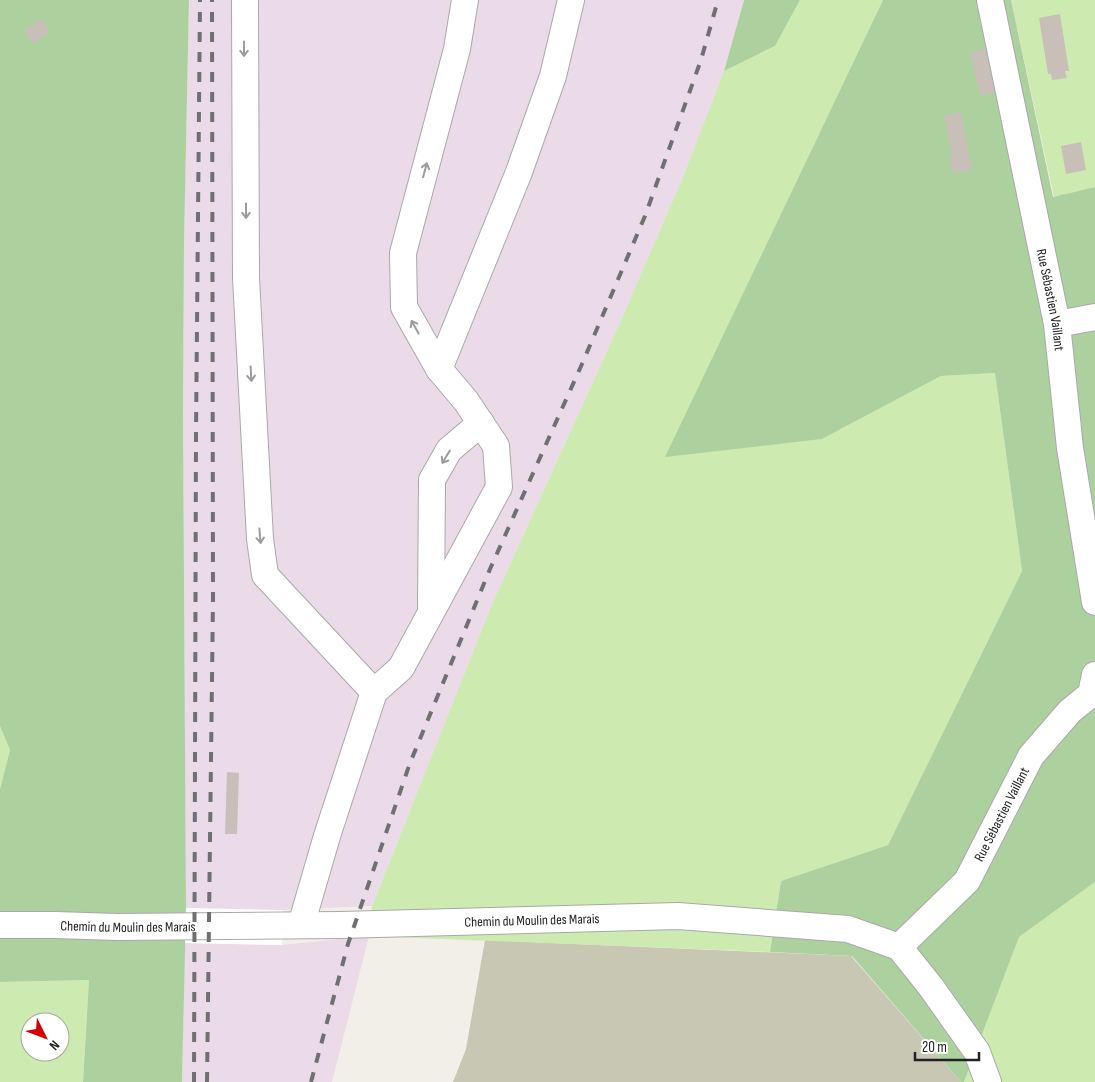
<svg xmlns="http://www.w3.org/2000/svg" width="1095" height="1082" font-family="'Sofia Sans Condensed',sans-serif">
	<rect width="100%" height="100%" fill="#f2efe9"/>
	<path fill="#ebdbe8" d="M189,0H744L724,71L682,179L622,318L492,604L372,906L283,910L186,908L183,414L184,243Z
		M369,936L332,1082H182L185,943L282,945Z"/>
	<path fill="#c7c7b4" d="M485,940L851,956L961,1082H453L466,1049Z"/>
	<path fill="#cdebb0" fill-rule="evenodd" d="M800,0H883L666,456L822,439L941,376L995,373L1022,571L888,845L781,881L770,952L369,936L372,906L492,604L622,318L682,179L724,71L775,46Z
		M1011,0H1095V187L1054,197Z
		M0,726L10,750L0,789Z
		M1095,882V1082H964L1019,937Z
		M89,980L83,1082H0V982ZM30,1022H60V1052H30Z"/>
	<path fill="#add19e" d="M0,0H189L184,243L183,414L186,908L182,1082H83L89,980L0,982V789L10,750L0,726Z
		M744,0H800L775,46L724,71Z
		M883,0H1011L1053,197L1095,187V882L1019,937L964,1082H961L852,956L770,952L781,881L888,845L1022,571L995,373L941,376L822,439L665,457Z"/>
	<path fill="#fff" d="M186,908L283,910L282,945L185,943Z"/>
	<path fill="#c7bfb8" d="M1060,14L1069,71H1065L1067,78L1052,80L1051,74H1048L1039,18Z
		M42,19L50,32L33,44L24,30Z
		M990,48L1000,92L980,96L970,52Z
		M961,112L972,170L952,173L949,155H952L944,115Z
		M1081,142L1086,170L1066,174L1061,146Z
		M227,772L239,773L237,834H225Z"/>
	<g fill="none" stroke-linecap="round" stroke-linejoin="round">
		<defs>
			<g id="minor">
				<path d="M245,0L246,278L260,539L265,575L374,692"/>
				<path id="s1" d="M990,0L1057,324L1070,448L1095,602"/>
				<path d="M1057,324L1095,317"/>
				<path d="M439,369L519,172L553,76L571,0"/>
				<path d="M431,608L432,480L449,450L481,423"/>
				<path id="s2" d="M0,925H55L117,927L340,925L678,916L848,929L899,947L931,987L977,1052L988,1082"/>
				<path d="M305,925L304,915L327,836L374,692L401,668L499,487L496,446L466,401L439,369L404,307L403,253L457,49L465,0"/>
				<path id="s3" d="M899,947L967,881L1031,756L1070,711L1091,694L1095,675"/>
			</g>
		</defs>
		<use href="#minor" stroke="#a9a9a9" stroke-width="28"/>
		<use href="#minor" stroke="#fff" stroke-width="26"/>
		<path stroke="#707070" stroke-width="4" stroke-dasharray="10 10" stroke-linecap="butt" d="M194,1082L196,434L200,0
			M207,1082L213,598L212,0
			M311,1082L348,944L410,763L490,569L582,364L645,216L701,60L718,0"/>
	</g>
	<defs><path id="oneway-shaft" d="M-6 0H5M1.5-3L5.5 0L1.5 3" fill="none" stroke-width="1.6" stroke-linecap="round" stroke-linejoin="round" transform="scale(1.25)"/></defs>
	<g stroke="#9c9c9c">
		<use href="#oneway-shaft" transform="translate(244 49) rotate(90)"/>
		<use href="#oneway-shaft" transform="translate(425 170) rotate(-75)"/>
		<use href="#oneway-shaft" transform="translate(246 211) rotate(90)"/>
		<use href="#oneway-shaft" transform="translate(415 327) rotate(-119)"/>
		<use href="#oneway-shaft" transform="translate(251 374) rotate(87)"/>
		<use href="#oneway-shaft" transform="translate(446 457) rotate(121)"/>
		<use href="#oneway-shaft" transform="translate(260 536) rotate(85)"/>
	</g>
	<g text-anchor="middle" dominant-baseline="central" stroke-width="5" stroke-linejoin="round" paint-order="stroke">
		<g font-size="14" fill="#222" stroke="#fff">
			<text stroke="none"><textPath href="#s1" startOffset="306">Rue Sébastien Vaillant</textPath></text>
			<text stroke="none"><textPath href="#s3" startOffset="170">Rue Sébastien Vaillant</textPath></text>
			<text stroke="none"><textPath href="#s2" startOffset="532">Chemin du Moulin des Marais</textPath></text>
			<text stroke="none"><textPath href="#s2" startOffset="128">Chemin du Moulin des Marais</textPath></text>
		</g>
	</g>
	<g transform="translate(45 1037) rotate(132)"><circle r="24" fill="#ffffff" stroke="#a7a7a7"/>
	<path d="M0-4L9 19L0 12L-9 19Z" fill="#d40000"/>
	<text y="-8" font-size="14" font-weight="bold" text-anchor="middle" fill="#222222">N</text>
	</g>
	<path d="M915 1052v8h64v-8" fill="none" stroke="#222222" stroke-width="2.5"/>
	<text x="922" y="1052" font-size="15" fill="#222222" stroke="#ffffff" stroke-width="4" paint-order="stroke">20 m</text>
</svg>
